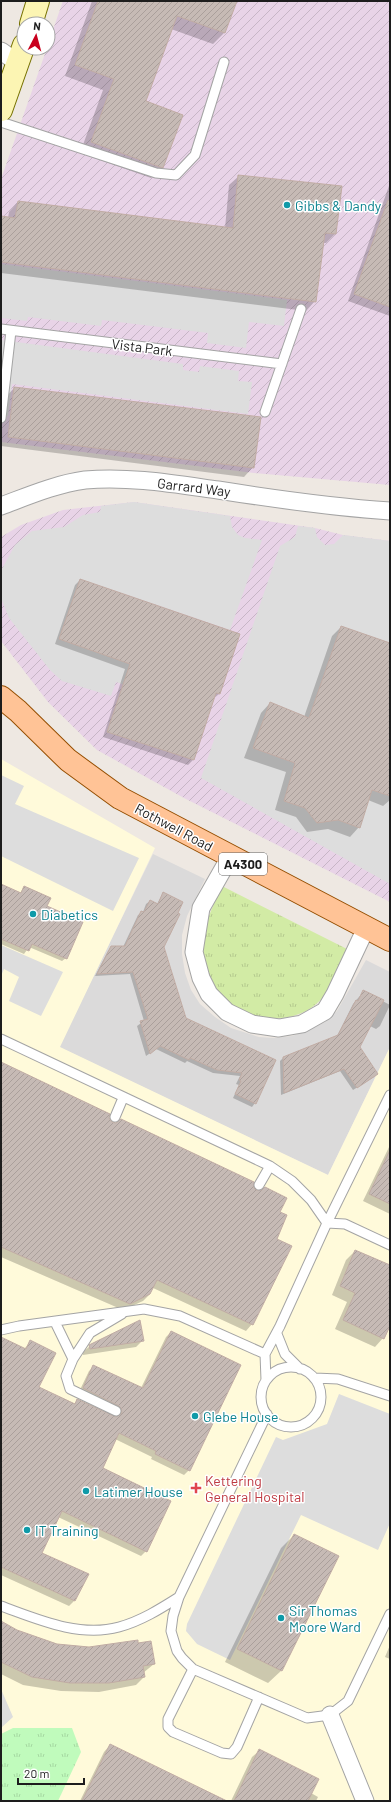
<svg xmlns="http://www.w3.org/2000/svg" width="391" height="1802" font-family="Barlow,sans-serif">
	<defs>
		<pattern id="industrial-furrows" width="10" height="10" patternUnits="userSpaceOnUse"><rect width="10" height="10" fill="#e8d3e7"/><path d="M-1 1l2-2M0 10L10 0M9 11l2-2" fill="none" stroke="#c7b5c6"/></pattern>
		<pattern id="grass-tufts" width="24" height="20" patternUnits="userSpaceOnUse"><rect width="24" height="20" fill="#d2eba5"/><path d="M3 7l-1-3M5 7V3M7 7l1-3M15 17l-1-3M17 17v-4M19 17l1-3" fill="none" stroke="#b4c98e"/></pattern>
		<pattern id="park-tufts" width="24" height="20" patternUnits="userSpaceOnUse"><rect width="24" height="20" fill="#c0fbbc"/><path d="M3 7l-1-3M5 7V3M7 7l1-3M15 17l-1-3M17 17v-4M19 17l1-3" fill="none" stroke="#a5d7a1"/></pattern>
		<pattern id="building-hatch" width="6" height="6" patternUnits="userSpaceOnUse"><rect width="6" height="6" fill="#c6bab5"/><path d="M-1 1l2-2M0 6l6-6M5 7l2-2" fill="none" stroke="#aa9f9b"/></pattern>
	</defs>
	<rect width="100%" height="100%" fill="#eee8e2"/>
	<path fill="#dbdada" d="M153,854L205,879L187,916L182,935V954L185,973L191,990L200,1004L215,1017L231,1028L259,1037L274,1038L292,1036L307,1031L325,1022L337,1011L366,960L390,972V1047L328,1175L59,1047Z"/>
	<path fill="url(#industrial-furrows)" d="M63,1H390V485L254,473L1,442V179L47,48H48V44Z
		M134,502L315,528L343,535L390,541V902L184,798L97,750L48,702L1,641V537L21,525L63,510Z"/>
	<path fill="#fffada" d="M1,759L155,848L60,1047L328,1175L390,1047V1801H1Z"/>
	<path fill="url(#grass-tufts)" d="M222,886L349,950C339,971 332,994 311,1008C285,1025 245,1021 222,999C218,995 215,988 212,983C207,975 203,968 202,958C199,932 212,909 222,886Z"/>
	<path fill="url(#park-tufts)" d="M13,1728H72L81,1752L58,1801H1V1734Z"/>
	<path fill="#ddd" d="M1,264L287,300L284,326L249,322L246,348L207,343L208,333L102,320L101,326L28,317L27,321L1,318Z
		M1,340L183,364V370L199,372L200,366L239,371L238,381L252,382L248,414L12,384L8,416L1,415Z
		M134,502L230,516L232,527L238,535L245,538L262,540L230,630L80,579L59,639L208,690L201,710L116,682L111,696L62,681L50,670L9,618L1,598L2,569L15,545L32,531L64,527L83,515L100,512L101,506Z
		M298,526L315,528L317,537L325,545L334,544L343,535L390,541V643L341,626L309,718L270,702L253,748L295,763L284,801L305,808L317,823L338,820L372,790L390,796V884L201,778L280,546L295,537Z
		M1,775L24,786L15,804L139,858L113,911L1,856Z
		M1,945L63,972L41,1016L9,1001L19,977L4,969L1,976Z
		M339,1394L390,1414V1523L378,1550L301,1515L230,1660L197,1644L186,1631L187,1624L276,1437L283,1440L327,1424Z
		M1,1689L13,1717L1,1728Z"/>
	<path fill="#0003" d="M92,1H236L224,33L213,44L171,29L145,102L162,167L151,178L80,153L103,90L65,76Z
		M239,176L341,187L335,234L326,243H323L315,301L306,311L1,273V217L8,218L9,212L18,202L225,228L229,185Z
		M390,183V316L348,301Z
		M14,388L253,467L244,477L1,446V428L5,398Z
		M80,580L239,634L219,694L213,699L193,760L188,765L103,737L125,669L55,644L75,585Z
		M341,627L390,644V800L383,806L368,800L359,827L350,837L328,829L307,832L296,817L275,810L286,772L244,758L261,713L270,703L304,717L332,636Z
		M1,885L20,893L24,887L46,907L66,958L62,961L29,947L24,954L1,944Z
		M163,893V947L185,1019L275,1060L255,1103L252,1107L233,1098L239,1085L236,1084L240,1076L213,1073L187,1061L185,1063L156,1049L146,1056L137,1026L144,1021L130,974L95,976L108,951L111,947H123L138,915L143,912L146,904L150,901L157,904Z
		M364,991L390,1005L380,1026L376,1029L370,1026L359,1047L374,1077L353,1090L340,1071L281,1095L280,1061L283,1058L337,1036L353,1004Z
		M1,1064L108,1118L112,1123L253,1188L279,1212L276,1239L252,1324L246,1331L153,1288L150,1294L143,1301L123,1310L1,1257Z
		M390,1145V1214L363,1201Z
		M355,1251L390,1266V1324L383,1338L375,1347L335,1329L347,1302L332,1295L346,1260Z
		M171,1332L189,1470L184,1475L151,1459L152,1457L115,1439L101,1468L146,1551L141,1556L58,1517L41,1553L87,1574L74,1601L69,1606L1,1575V1343L24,1349L31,1341L38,1388L74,1404L78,1400L117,1418L116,1413L78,1394L89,1371L94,1366L141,1388L166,1337Z
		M143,1340L136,1347L83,1355V1352L90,1346Z
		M294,1535L282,1670L268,1683L225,1662L281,1548Z
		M1,1622L17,1631L57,1645L89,1648L150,1642L154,1664L143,1673L144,1677L136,1685L99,1692L61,1691L23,1685L1,1674Z
		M390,1645V1659L385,1657Z
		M110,1745L225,1801H80L104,1752Z
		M259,1751L311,1793L318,1797L316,1801H231L252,1757Z"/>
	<path fill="url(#building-hatch)" stroke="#c1aca4" d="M98,1H237L225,33L177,16L146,101L183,115L163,168L91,142L114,79L75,65Z
		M238,175L342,186L336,234L325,233L316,302L1,262V216L15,218L18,201L233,228Z
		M388,200L390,201V307L354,294Z
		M14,387L261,417L254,468L8,437Z
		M80,579L240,634L220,694L216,693L194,760L107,732L130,664L59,639Z
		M341,626L390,643V796L372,790L360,828L338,820L317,823L305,808L284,801L295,763L253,748L270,702L309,718Z
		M1,884L21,893L24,886L51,898L47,906L83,922L67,959L32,944L29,951L1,939Z
		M163,892L183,902L178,913L180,914L164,947L186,1018L276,1060L256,1104L235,1094L241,1081L239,1080L242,1073L217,1070L190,1058L189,1060L160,1046L150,1054L140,1021L148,1019L133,972L97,974L111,946H125L141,911L144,912L150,900L158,904Z
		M363,990L384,1000L360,1047L378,1074L357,1088L344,1069L284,1093L283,1057L338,1035L356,1000L358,1001Z
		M1,1062L110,1114L109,1118L112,1122L116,1123L121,1119L254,1182V1188L256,1190H262L265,1187L287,1198L280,1212L287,1215L277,1239L292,1246L253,1325L157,1280L150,1294L130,1304L1,1247Z
		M390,1150V1204L369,1194Z
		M355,1250L390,1265V1326L384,1339L343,1320L355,1293L340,1286Z
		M140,1320L144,1341L90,1349L89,1345Z
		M171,1331L241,1365L190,1471L155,1454L156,1451L119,1433L103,1468L171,1501L147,1552L62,1511L42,1553L89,1574L75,1601L1,1567V1337L26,1349L30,1340L56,1353L39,1387L75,1404L77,1399L116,1417L122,1413L121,1408L119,1406L83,1388L93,1365L143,1388Z
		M294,1534L339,1556L282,1671L237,1649Z
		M1,1621L17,1630L57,1644L89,1647L138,1640V1643L151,1641L155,1664L143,1666L145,1677L109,1683H70L32,1677L1,1662Z
		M110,1744L227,1801H82Z
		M259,1749L319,1779L308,1801H234Z"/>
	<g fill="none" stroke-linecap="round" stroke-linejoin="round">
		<defs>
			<path id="lane" d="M1,122L156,173L176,175L195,155L224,62
				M1,329L282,364
				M265,412L301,309
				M1,418L11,331
				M1,1039L270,1166L292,1181L311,1200L327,1223
				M115,1117L123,1098
				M259,1185L270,1166
				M327,1223L345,1224L390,1245
				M55,1322L73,1359
				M1,1330L19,1326L144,1309L180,1316L265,1354
				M277,1334L285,1354L300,1369
				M261 1397a30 30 0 1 1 60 0a30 30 0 1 1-60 0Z
				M315,1378L338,1379L390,1396
				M266,1380L265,1354L280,1326L327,1223L390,1095
				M116,1411L70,1389L66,1376L73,1359L90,1333L122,1314
				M267,1414L179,1597L173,1616L171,1631L177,1651L182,1658L193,1669L307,1718L330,1715L348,1701L390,1614
				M1,1606C37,1619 79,1638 119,1627C141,1621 160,1609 179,1597
				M193,1669L168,1719V1727L173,1732L222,1753L231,1754L237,1747L259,1697"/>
			<path id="street" d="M1,51L18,63
				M1,506C28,496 56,484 85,480C129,476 175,484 218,490C275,499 332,507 390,511
				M230,857L201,908L194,952L201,978L209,994L227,1012L252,1024L279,1028L302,1024L325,1011L335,994L366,928
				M330,1715L365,1801"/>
			<path id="secondary" d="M31,24L38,1
				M1,110L24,45"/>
			<path id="primary" d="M1,697L18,711L68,760L120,798L390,940"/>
		</defs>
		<use href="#lane" stroke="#a4a4a4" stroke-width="11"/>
		<use href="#street" stroke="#a4a4a4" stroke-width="19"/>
		<use href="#secondary" stroke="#777201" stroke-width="24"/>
		<use href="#primary" stroke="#954e00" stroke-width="24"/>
		<use href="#lane" stroke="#fff" stroke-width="9"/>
		<use href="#street" stroke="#fff" stroke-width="17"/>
		<use href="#secondary" stroke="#fcf5b3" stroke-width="22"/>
		<use href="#primary" stroke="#ffc396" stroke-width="22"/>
	</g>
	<g fill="#0f9aa8" stroke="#fff" stroke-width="1.5">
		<circle cx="287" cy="205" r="4"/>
		<circle cx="33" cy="914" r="4"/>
		<circle cx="195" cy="1416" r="4"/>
		<circle cx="86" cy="1491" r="4"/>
		<circle cx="27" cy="1530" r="4"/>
		<circle cx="281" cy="1618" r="4"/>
	</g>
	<path fill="#e0444e" stroke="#fff" stroke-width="1.5" d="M194 1482h4v4h4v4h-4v4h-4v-4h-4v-4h4z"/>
	<g text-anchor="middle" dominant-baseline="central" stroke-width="3" stroke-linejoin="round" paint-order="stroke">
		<rect fill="#fff" stroke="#616161" stroke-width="1" x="219" y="853" width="48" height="22" rx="3"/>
		<g font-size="13" font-weight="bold" fill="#1d1d1d">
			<text x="243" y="864">A4300</text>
		</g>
		<g font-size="14" fill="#0d838f" stroke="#fff" text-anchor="start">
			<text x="295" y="205">Gibbs &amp; Dandy</text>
			<text x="41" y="914">Diabetics</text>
			<text x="203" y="1416">Glebe House</text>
			<text x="94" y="1491">Latimer House</text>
			<text x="35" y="1530">IT Training</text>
			<text x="289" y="1610">Sir Thomas<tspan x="289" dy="16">Moore Ward</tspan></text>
		</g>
		<g font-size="14" fill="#1d1d1d" stroke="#fff">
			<text transform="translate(142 347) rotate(7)">Vista Park</text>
			<text transform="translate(194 487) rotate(7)">Garrard Way</text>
			<text transform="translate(174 827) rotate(28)">Rothwell Road</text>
		</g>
		<g font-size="14" fill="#be3a42" stroke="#fff" text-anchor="start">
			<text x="205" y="1480">Kettering<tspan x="205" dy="16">General Hospital</tspan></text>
		</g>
	</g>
	<rect width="391" height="1802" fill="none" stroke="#1d1d1d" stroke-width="4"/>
	<g transform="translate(36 36) rotate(6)"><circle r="19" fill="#ffffff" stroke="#a5a5a5"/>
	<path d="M0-3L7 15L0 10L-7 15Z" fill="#c9001d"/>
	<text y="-6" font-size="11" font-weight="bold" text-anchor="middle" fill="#1d1d1d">N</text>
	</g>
	<path d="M18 1778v6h66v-6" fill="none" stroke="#1d1d1d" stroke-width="2"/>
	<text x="24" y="1778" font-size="12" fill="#1d1d1d" stroke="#ffffff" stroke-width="3" paint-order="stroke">20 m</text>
</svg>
